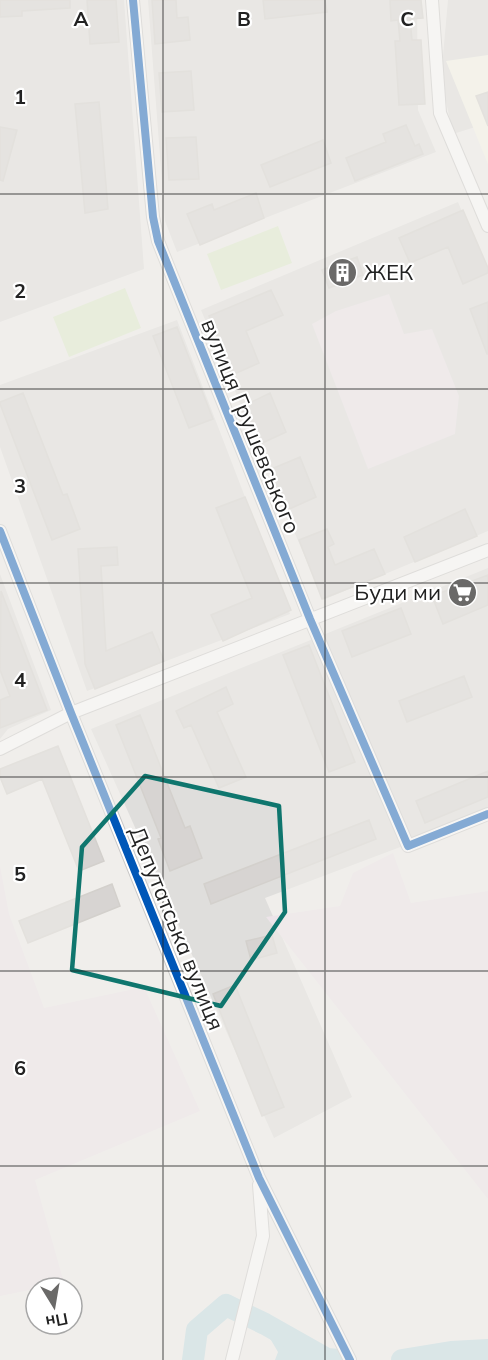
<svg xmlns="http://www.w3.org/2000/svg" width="488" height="1360" font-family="Mulish,sans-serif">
	<rect width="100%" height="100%" fill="#f0eeeb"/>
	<path fill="#dfdedc" d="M0,0H124L144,269L0,322Z
		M148,0H417L418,110L436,152L177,252L165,221Z
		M448,0H488V123L453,134L441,78Z
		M458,202L488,274V531L323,600L201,310Z
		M177,320L290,614L87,691L0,447V385Z
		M488,568V814L265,898L352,1097L274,1138L91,729Z
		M0,574L51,710L8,729L0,739Z"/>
	<path fill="#ede4e9" d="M389,294L404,334L432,329L459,396L455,434L368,469L312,324L336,311Z
		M393,853L411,903L488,891V1199L266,917L340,906L353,873Z
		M0,866L9,914L44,1008L144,987L200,1111L35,1180L64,1283L0,1296Z"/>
	<path fill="#f8f7e8" d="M488,55V164L446,61Z"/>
	<path fill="#ddeccb" d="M278,226L292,263L221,290L207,254Z
		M125,288L141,328L69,357L53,317Z"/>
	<path fill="#bfdbe3" d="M265,1324L327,1359L338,1360H275L278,1352L268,1335Z"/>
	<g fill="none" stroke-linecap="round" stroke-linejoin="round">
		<path stroke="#bfdbe3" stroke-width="22" d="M193,1360L197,1330L226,1305L265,1324L327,1359L339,1360
			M402,1360L451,1352L488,1350"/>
	</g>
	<path fill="#d7d4d2" stroke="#d3d0cc" stroke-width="1.5" d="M0,0H70V8L22,11V16L0,17Z
		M87,0H116L119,42L90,44Z
		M152,0H176L177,18L188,17L190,40L155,44Z
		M263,0H325L327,12L265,19Z
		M390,0H421L423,18L410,19L412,40H421L425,104L399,105L395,41H400L398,20L391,21Z
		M191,71L194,110L162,112L159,73Z
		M488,92V126L476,96Z
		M99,102L108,209L85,213L75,104Z
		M406,125L415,146L419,144L423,154L355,181L346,158L386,142L383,134Z
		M0,127L17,130L3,181L0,180Z
		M196,137L199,179L169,180L166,138Z
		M323,140L331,163L270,187L261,165Z
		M256,193L264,218L200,245L187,214L212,204L214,210Z
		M463,210L488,268V273L463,284L448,247L410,263L399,238Z
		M357,257L363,275L329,288L322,270Z
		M271,290L283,315L246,331L259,363L232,375L209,316Z
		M488,302V354H487L470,309Z
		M177,327L213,419L189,428L153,336Z
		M23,393L63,495L67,494L80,529L52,540L0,404V402Z
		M270,393L286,432L256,446L241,407Z
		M300,457L316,497L285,511L269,470Z
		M245,497L291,610L223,641L211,615L252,598L216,508Z
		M465,509L477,536L415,562L404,537Z
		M327,529L334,544L328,547L335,565L374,549L385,574L322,599L299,540Z
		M117,547L118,565L101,566L106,651L152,632L164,661L95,689L85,664L78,549Z
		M488,575V605L443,624L432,596Z
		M1,591L47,710L0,728V700L10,696L0,670Z
		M401,608L411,634L352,657L342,631Z
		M309,645L355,762L329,772L283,655Z
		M464,676L472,697L407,722L399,701Z
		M226,687L233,704L217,712L246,777L219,788L191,725L184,728L176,711Z
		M140,715L185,828L190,826L202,858L170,871L158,839L161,838L116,725Z
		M58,746L104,861L79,871L42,779L7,794L0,777V769Z
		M488,771V797L425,823L416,801Z
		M369,820L376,839L211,904L204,884Z
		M112,884L120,906L28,943L19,921Z
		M272,935L277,953L251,960L246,941Z
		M235,985L284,1107L262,1116L213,994Z"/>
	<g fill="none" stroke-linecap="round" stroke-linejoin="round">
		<defs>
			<path id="minor" d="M133,0L153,217L158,241L310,619L408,846L488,814
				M432,0L440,113L488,226
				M0,531L71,713L259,1178L350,1360
				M0,749L71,713L488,550
				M232,1360L263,1236L259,1185"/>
		</defs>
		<use href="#minor" stroke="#c9c8c7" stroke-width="14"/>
		<use href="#minor" stroke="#fdfcfc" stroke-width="12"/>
		<defs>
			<path id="cycleway" d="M133,0L153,217L158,241L310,619L408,846L488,814
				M0,531L71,713L259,1178L350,1360"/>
		</defs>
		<use href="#cycleway" stroke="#fff" stroke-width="11"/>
		<use href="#cycleway" stroke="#0057b8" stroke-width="8"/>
	</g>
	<path d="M0 0H488V1360H0ZM145,776L279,806L285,912L221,1006L72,970L82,847Z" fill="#f0eeeb" fill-opacity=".55" fill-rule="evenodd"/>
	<path fill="none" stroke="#0f766e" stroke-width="4.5" stroke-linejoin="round" d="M145,776L279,806L285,912L221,1006L72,970L82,847Z"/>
	<path fill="none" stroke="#222" stroke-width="1.5" stroke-opacity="0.55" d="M163,0V1360M325,0V1360M0,194H488M0,389H488M0,583H488M0,777H488M0,971H488M0,1166H488"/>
	<defs>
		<symbol id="building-disc" viewBox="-11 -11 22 22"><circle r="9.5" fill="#6a6968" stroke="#fff"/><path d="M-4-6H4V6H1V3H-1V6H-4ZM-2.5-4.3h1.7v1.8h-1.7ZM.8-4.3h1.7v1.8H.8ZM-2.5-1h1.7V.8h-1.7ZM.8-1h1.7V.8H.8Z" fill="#fff"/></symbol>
		<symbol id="supermarket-disc" viewBox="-11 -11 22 22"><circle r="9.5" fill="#6a6968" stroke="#fff"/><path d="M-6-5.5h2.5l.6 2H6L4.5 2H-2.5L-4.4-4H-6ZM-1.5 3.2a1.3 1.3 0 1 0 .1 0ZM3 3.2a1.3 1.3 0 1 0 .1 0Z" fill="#fff"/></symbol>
	</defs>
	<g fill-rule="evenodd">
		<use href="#building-disc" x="326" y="256" width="33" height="33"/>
		<use href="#supermarket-disc" x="446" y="576" width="33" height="33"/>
	</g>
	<g text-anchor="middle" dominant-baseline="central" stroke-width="4.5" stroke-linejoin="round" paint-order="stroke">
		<g font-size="22" fill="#222" stroke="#fff" text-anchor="start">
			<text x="364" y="272">ЖЕК</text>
			<text x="441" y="592" text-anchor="end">Буди ми</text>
		</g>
		<g font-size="22" fill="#222" stroke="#fff">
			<text transform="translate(251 426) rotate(68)">вулиця Грушевського</text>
			<text transform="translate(177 928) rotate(68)">Депутатська вулиця</text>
		</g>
	</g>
	<g font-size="20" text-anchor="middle" font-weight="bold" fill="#222" stroke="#fff" stroke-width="4.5" stroke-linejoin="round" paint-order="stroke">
		<text x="81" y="26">A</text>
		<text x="244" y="26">B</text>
		<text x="407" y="26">C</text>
		<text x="20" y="104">1</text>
		<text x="20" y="298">2</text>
		<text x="20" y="493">3</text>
		<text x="20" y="687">4</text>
		<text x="20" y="881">5</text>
		<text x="20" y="1075">6</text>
	</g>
	<g transform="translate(54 1306) rotate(169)"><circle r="28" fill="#ffffff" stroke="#a7a7a7" stroke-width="1.5"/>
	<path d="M0-4.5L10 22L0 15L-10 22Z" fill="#6a6968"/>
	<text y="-9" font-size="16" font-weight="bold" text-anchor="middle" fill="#222222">Пн</text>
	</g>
</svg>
